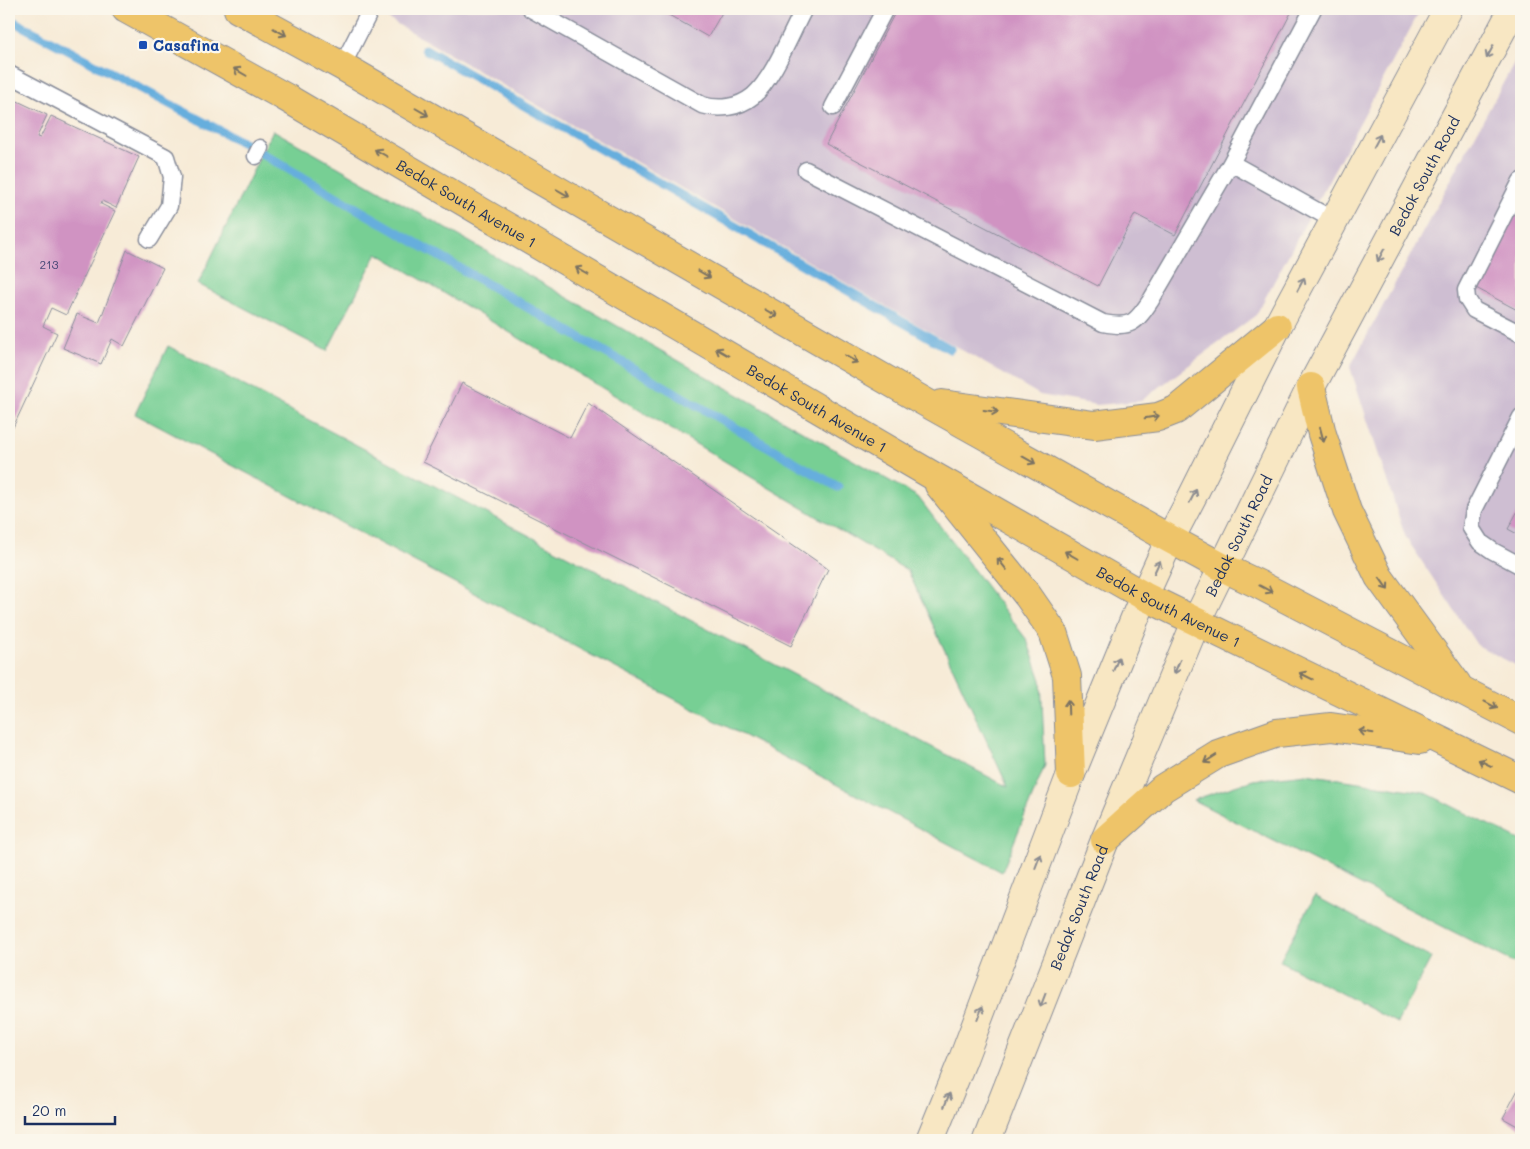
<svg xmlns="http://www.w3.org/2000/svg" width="1530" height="1149" font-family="Mali,sans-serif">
	<rect width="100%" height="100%" fill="#fbf7ec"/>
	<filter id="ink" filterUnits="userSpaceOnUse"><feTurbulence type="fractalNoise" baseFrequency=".02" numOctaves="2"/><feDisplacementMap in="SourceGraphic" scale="10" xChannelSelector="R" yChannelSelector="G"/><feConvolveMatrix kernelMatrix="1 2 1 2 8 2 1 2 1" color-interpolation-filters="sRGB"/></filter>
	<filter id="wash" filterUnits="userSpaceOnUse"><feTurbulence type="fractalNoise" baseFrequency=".0096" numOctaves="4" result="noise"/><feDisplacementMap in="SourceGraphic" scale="20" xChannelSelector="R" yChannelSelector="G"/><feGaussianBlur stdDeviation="1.12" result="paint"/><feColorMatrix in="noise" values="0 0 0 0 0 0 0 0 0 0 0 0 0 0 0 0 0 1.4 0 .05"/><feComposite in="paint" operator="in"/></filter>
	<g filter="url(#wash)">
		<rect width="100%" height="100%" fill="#f7ebd7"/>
		<path fill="#cebed2" d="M371,9H1421L1256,315L1141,401L1097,405L1040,395Z
			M1521,50V668L1477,645L1405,536L1350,367Z"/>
		<path fill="#77cf94" stroke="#497f79" d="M273,130L918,497L1027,640L1041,680L1045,765L1002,872L135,414L168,346L1008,787L908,571L377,253L327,351L198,284Z
			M1306,774L1424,792L1521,841V966L1193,800L1253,780Z
			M1315,896L1431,958L1397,1023L1280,961Z"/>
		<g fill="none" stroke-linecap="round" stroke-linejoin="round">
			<path stroke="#66aedd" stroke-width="9" d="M9,19L247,145L838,487
				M425,49L950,349"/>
		</g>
		<g id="blocks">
			<path fill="#d093c2" d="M658,9H724L708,37Z
				M897,9H1293L1175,235L1135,214L1098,286L826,144Z
				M9,97L47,115L37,137L40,138L51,116L139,157L116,208L102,201L101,204L115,211L66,315L51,308L43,326L57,333L9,436V220L14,214L9,204Z
				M1521,200V312L1476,288Z
				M127,250L163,268L124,346L112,339L101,364L63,348L77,314L99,323Z
				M462,383L570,438L588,403L828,569L791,646L423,462Z
				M1521,505V536L1508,529Z
				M1521,1084V1128L1503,1118Z"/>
		</g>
	</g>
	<g filter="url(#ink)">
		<use href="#blocks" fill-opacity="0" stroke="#898d9a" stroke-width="1"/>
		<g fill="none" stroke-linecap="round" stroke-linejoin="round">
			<defs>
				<path id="service" d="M531,9L702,105C719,110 738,108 753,96C773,79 791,33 804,9
					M342,66L371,9
					M9,74L166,157L172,177L169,206L149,239
					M833,107L885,9
					M256,156L260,148
					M1231,163L1335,221
					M806,170L1103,323C1131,328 1135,324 1151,300L1231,163L1313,9
					M1521,181L1466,290L1467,299L1474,310L1521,334
					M1521,417L1474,510L1471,528L1480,542L1493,551L1521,566"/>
				<g id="secondary">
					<path d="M930,1140L963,1059L1071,774L1144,596L1170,539L1192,497L1277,327L1448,9"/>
					<path id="s1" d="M987,1140L1105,840L1196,622L1311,387L1513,9"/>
				</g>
				<g id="primary">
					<path id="s2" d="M126,9L285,97L930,474L1144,596L1521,780"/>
					<path d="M238,9L342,66L925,402L1170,539L1222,567L1258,584L1521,721"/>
					<path d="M1311,387L1322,434L1347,511L1379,577L1457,684"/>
					<path d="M942,404L1094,425L1158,417L1176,410L1277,327"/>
					<path d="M939,485L1028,596L1053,632L1067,676L1071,774"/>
					<path d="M1105,840L1163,788L1218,754L1277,733L1331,727L1420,740"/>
				</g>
			</defs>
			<use href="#service" stroke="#898d9a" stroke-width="19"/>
			<use href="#secondary" stroke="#898d9a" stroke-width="30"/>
			<use href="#primary" stroke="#898d9a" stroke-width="30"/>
			<use href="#service" stroke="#fff" stroke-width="16"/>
			<use href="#secondary" stroke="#f8e7c3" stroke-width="28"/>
			<use href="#primary" stroke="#eec469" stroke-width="28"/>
		</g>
		<defs><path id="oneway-shaft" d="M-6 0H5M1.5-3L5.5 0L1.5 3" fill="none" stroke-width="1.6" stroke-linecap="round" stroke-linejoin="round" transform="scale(1.25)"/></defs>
		<g stroke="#7a7263">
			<use href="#oneway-shaft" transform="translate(280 32) rotate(29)"/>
			<use href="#oneway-shaft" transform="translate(240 72) rotate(-150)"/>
			<use href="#oneway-shaft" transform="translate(422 112) rotate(30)"/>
			<use href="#oneway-shaft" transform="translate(381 153) rotate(-150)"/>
			<use href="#oneway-shaft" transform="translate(563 193) rotate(30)"/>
			<use href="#oneway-shaft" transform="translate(582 271) rotate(-150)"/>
			<use href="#oneway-shaft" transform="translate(704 274) rotate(30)"/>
			<use href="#oneway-shaft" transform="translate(771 313) rotate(30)"/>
			<use href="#oneway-shaft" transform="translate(722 352) rotate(-150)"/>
			<use href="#oneway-shaft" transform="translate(851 359) rotate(30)"/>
			<use href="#oneway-shaft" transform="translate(991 411) rotate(8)"/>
			<use href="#oneway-shaft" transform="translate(1152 417) rotate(-10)"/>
			<use href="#oneway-shaft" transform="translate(1322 435) rotate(75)"/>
			<use href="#oneway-shaft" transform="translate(1029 460) rotate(29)"/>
			<use href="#oneway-shaft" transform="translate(1071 555) rotate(-150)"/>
			<use href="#oneway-shaft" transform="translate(1002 564) rotate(-129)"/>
			<use href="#oneway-shaft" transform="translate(1384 584) rotate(55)"/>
			<use href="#oneway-shaft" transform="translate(1266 589) rotate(28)"/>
			<use href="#oneway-shaft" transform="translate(1306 676) rotate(-154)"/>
			<use href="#oneway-shaft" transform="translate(1491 705) rotate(28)"/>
			<use href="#oneway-shaft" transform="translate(1068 707) rotate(-92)"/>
			<use href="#oneway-shaft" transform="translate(1366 732) rotate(-171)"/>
			<use href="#oneway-shaft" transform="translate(1210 759) rotate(148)"/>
			<use href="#oneway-shaft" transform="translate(1485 763) rotate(-154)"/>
		</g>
		<g stroke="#8a8b90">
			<use href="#oneway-shaft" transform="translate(1490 52) rotate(118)"/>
			<use href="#oneway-shaft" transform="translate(1377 141) rotate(-62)"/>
			<use href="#oneway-shaft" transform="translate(1381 255) rotate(118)"/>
			<use href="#oneway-shaft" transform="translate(1301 284) rotate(-62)"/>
			<use href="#oneway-shaft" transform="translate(1193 496) rotate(-63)"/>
			<use href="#oneway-shaft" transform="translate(1157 567) rotate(-65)"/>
			<use href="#oneway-shaft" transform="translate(1116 664) rotate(-68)"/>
			<use href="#oneway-shaft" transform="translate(1177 667) rotate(113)"/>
			<use href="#oneway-shaft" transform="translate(1038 861) rotate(-69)"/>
			<use href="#oneway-shaft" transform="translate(1043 1000) rotate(111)"/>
			<use href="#oneway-shaft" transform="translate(980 1013) rotate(-69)"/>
			<use href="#oneway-shaft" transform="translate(947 1100) rotate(-68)"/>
		</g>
	</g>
	<rect fill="#1a4fb4" stroke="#fbf7ec" stroke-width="2" x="138" y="40" width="10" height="10" rx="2.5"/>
	<g text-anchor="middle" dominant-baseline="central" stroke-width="4.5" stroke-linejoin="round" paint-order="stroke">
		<g font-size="12" fill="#484877">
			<text x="49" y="264">213</text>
		</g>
		<g font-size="15" font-weight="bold" fill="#164399" stroke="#fbf7ec" text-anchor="start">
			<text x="153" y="45">Casafina</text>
		</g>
		<g font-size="15" fill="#1b2f5e" stroke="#fbf7ec">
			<text stroke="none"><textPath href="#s1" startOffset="1060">Bedok South Road</textPath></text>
			<text stroke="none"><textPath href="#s2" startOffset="392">Bedok South Avenue 1</textPath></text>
			<text stroke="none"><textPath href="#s2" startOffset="798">Bedok South Avenue 1</textPath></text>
			<text stroke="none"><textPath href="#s1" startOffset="655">Bedok South Road</textPath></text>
			<text stroke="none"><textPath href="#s2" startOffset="1202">Bedok South Avenue 1</textPath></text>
			<text stroke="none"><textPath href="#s1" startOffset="250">Bedok South Road</textPath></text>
		</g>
	</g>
	<rect width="1530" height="1149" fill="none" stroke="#fbf7ec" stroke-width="30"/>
	<path d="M25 1116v8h90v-8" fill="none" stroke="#1b2f5e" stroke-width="2.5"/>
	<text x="32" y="1116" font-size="15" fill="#1b2f5e" stroke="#fbf7ec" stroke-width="4" paint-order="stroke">20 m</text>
</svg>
